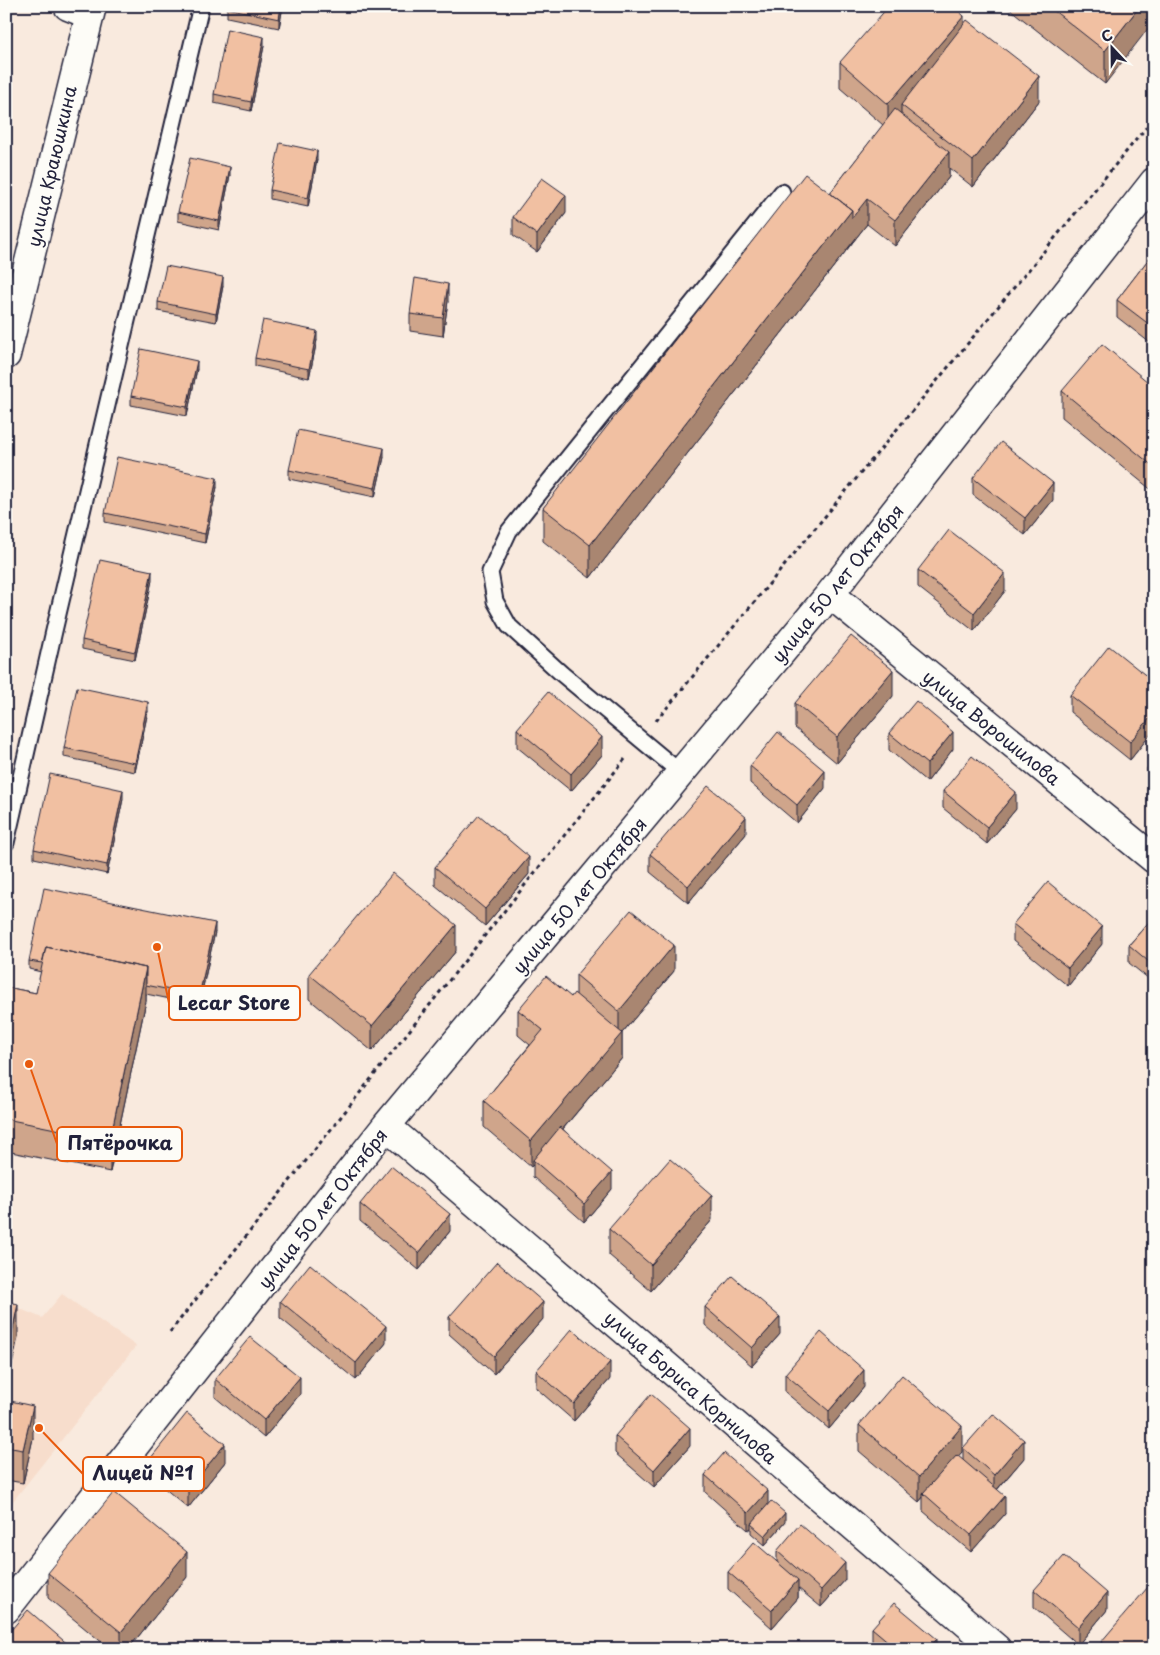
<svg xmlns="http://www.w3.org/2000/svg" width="1160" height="1655" font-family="'Playpen Sans',sans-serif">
	<rect width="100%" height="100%" fill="#f9eade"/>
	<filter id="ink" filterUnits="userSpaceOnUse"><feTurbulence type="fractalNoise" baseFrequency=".02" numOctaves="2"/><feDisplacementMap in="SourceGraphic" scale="10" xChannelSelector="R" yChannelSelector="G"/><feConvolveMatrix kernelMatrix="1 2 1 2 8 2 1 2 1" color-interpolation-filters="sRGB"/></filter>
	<g filter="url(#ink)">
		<path fill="#f7ddcc" d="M62,1294L136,1346L6,1510V1303L42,1318Z"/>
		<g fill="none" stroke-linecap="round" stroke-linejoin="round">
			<defs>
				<path id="lane" d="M681,773L562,674L509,626L495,601L490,572L509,531L782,192
					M6,843L54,631L201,6"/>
				<path id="street" d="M68,6L88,14V6
					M830,594L1154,859
					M386,1126L997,1649
					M6,1609L386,1126L830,594L1154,182"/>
				<path id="secondary" d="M6,355L92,6"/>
			</defs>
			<use href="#lane" stroke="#22223b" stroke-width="19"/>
			<use href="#street" stroke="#22223b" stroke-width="31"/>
			<use href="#secondary" stroke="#22223b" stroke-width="31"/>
			<path stroke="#22223b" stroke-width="3" stroke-dasharray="4 4" stroke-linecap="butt" d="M656,721L1154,118
				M170,1332L625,759"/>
			<use href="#lane" stroke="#fdfcf7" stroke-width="15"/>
			<use href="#street" stroke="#fdfcf7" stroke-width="28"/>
			<use href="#secondary" stroke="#fdfcf7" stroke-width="28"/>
		</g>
		<path fill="#cfa58b" stroke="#22223b" d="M283,6L279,28L227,17V8Z
			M1006,6H1154L1105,84Z
			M964,23L1039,101L973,187L949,168V177L895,246L867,224L590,578L543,541V508L830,193L883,125L840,88V62Z
			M264,46L251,111L214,103V94Z
			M317,160L308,207L270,199V190Z
			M230,175L219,230L178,221V212Z
			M566,213L537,252L513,235V217Z
			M1154,252V346L1117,317V300Z
			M223,286L216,322L158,311V302Z
			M448,301L443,336L410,331V314Z
			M317,340L309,378L255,366V358Z
			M197,369L187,416L131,405V396Z
			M1154,387V492L1062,417V391Z
			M384,457L375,497L289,479V470Z
			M973,478L1053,500L1025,535L973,495Z
			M217,487L205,543L105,522V513Z
			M918,570L1005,591L974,631L918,587Z
			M152,580L135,660L82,649V640Z
			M1154,682V730L1130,760L1070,712V695Z
			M893,696L837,763L795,728V703Z
			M148,711L135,772L64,757V748Z
			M517,729L602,755L571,791L517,747Z
			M889,733L953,749L927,782L889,750Z
			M1154,761V791L1147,786V768Z
			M750,766L825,788L797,823L750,783Z
			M943,791L1016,809L987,844L943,808Z
			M123,799L107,874L34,858V849Z
			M746,834L688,903L650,872V854Z
			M435,867L529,874L485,926L435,885Z
			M1154,916V983L1129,963V945Z
			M1013,924L1102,944L1068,986L1013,941Z
			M215,932L199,1005L146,994V1001L110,1172L6,1151V987L36,993L41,972L29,969V961Z
			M456,951L372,1051L309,999V974Z
			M674,971L622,1033V1058L563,1129L612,1189L584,1222L533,1177V1165L531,1167L484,1127V1101L530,1045L518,1035V1010L576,995V975Z
			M360,1204L450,1231L419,1270L360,1221Z
			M712,1220L651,1291L609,1255V1229Z
			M280,1301L386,1343L356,1380L280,1318Z
			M705,1307L780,1334L752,1366L705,1325Z
			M449,1317L543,1319L494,1374L449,1334Z
			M536,1371L610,1379L574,1421L536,1388Z
			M785,1374L864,1387L829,1429L785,1392Z
			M215,1379L300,1394L264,1438L215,1397Z
			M6,1400L33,1438L23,1483L6,1480Z
			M859,1425L962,1452L958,1456L963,1461V1448L1024,1458L997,1490L1005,1514L971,1552L923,1511V1497L919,1502L859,1451Z
			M615,1436L690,1446L654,1487L615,1453Z
			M150,1459L225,1462L188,1508L150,1476Z
			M705,1475L768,1504L785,1522L765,1545L751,1533V1528L748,1530L705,1492Z
			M777,1551L845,1580L821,1607L798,1588V1598L772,1628L728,1589V1572L777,1562Z
			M48,1573L187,1577L128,1649H110L48,1598Z
			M1034,1590L1107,1610L1078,1645L1034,1607Z
			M872,1628L937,1649H876L872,1645Z
			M1101,1642L1154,1649H1101Z"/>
		<path fill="#a98671" stroke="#22223b" d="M281,6H283L279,28V19Z
			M1140,6H1154V21L1105,84V51Z
			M964,16V41L901,105V115L888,129V104Z
			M264,37V46L251,111V102Z
			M1039,76V101L973,187V161Z
			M317,151V160L308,207V198Z
			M949,152V177L895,246V220Z
			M230,167V175L219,230V221Z
			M566,195V213L537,252V235Z
			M867,199V224L590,578V545L852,210Z
			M223,277V286L216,322V314Z
			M448,284V301L443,336V318Z
			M317,331V340L309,378V369Z
			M197,361V369L187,416V407Z
			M384,448V457L375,497V488Z
			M217,478V487L205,543V534Z
			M1053,483V500L1025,535V518Z
			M152,571V580L135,660V652Z
			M1005,573V591L974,631V613Z
			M893,670V696L837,763V737Z
			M148,702V711L135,772V763Z
			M1154,713V730L1130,760V742Z
			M953,732V749L927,782V764Z
			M602,737V755L571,791V774Z
			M825,771V788L797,823V805Z
			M123,790V799L107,874V865Z
			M1016,792V809L987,844V827Z
			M746,817V834L688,903V886Z
			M529,857V874L485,926V909Z
			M215,923V932L199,1005V996Z
			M456,925V951L372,1051V1026Z
			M1102,927V944L1068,986V968Z
			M674,945V971L622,1033V1058L535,1162L533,1160V1165L531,1167V1141L619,1036V1011Z
			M146,968V1001L110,1172V1140Z
			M612,1172V1189L584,1222V1204Z
			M712,1195V1220L651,1291V1265Z
			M450,1214V1231L419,1270V1253Z
			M543,1302V1319L494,1374V1356Z
			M18,1304V1337L6,1394V1361Z
			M780,1317V1334L752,1366V1348Z
			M386,1326V1343L356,1380V1363Z
			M610,1362V1379L574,1421V1404Z
			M864,1370V1387L829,1429V1411Z
			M300,1377V1394L264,1438V1420Z
			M33,1406V1438L23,1483V1450Z
			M962,1426V1452L925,1495L923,1493V1497L919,1502V1477Z
			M690,1428V1446L654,1487V1470Z
			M1024,1440V1458L994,1493V1475Z
			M225,1444V1462L188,1508V1490Z
			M768,1491V1508L751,1524V1528L748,1530V1513Z
			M1005,1496V1514L971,1552V1535Z
			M785,1513V1522L765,1545V1536Z
			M187,1552V1577L128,1649H121V1632Z
			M845,1563V1580L821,1607V1590Z
			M798,1580V1598L772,1628V1610Z
			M1107,1593V1610L1078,1645V1627Z
			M937,1639V1649H928Z"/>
		<path fill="#f1c0a2" stroke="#22223b" d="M227,6H281L279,19L227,8Z
			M889,6H953L964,16L888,104L840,62Z
			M1048,6H1140L1105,51Z
			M967,20L1039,76L973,161L901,105Z
			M227,29L264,37L251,102L214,94Z
			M895,109L949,152L895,220L867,199L852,218V210L830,193Z
			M280,143L317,151L308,198L270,190Z
			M190,158L230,167L219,221L178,212Z
			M805,174L852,210L590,545L543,508Z
			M542,178L566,195L537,235L513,217Z
			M1154,252V328L1117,300Z
			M166,266L223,277L216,314L158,302Z
			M415,278L448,284L443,318L410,314Z
			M263,320L317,331L309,369L255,358Z
			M1102,344L1154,387V467L1062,391Z
			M141,349L197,361L187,407L131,396Z
			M298,430L384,448L375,488L289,470Z
			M1001,442L1053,483L1025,518L973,478Z
			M117,457L217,478L205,534L105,513Z
			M949,530L1005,573L974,613L918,570Z
			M100,560L152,571L135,652L82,640Z
			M851,636L893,670L837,737L795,703Z
			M1109,646L1154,682V713L1130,742L1070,695Z
			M77,687L148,702L135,763L64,748Z
			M548,692L602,737L571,774L517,729Z
			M916,701L953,732L927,764L889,733Z
			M778,732L825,771L797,805L750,766Z
			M972,756L1016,792L987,827L943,791Z
			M1154,761V774L1147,768Z
			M50,774L123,790L107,865L34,849Z
			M708,786L746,817L688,886L650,854Z
			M479,815L529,857L485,909L435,867Z
			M393,873L456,925L372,1026L309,974Z
			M1048,882L1102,927L1068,968L1013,924Z
			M44,888L215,923L199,996L146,985V968L46,947L42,963L29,961Z
			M631,910L674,945L619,1011L576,975Z
			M1154,916V966L1129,945Z
			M46,947L146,968L110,1140L6,1119V987L36,993Z
			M546,976L571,997L574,993L622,1033L531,1141L484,1101L543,1030L518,1010Z
			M560,1127L612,1172L584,1204L533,1160Z
			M670,1159L712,1195L651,1265L609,1229Z
			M391,1166L450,1214L419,1253L360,1204Z
			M497,1262L543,1302L494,1356L449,1317Z
			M310,1264L386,1326L356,1363L280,1301Z
			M732,1276L780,1317L752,1348L705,1307Z
			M6,1301L18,1304L6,1361Z
			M572,1329L610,1362L574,1404L536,1371Z
			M821,1332L864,1370L829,1411L785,1374Z
			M250,1337L300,1377L264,1420L215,1379Z
			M902,1375L962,1426L919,1477L859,1425Z
			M651,1394L690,1428L654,1470L615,1436Z
			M6,1400L33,1406L23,1450L6,1447Z
			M187,1413L225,1444L188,1490L150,1459Z
			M993,1414L1024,1440L994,1475L963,1448Z
			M724,1453L768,1491L748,1513L705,1475Z
			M957,1455L1005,1496L971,1535L923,1493Z
			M114,1492L187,1552L121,1632L48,1573Z
			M771,1501L785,1513L765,1536L751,1524Z
			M800,1524L845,1563L821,1590L777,1551Z
			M754,1542L798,1580L772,1610L728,1572Z
			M1064,1556L1107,1593L1078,1627L1034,1590Z
			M1154,1580V1649H1109L1101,1642Z
			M894,1603L937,1639L928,1649H897L872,1628Z
			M28,1610L71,1647L69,1649H6V1636Z"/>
	</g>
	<g text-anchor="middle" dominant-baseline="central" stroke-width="4" stroke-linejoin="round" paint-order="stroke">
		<g font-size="18" fill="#22223b" stroke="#fdfcf7">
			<text transform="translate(51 166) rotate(-77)">улица Краюшкина</text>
			<text transform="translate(837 583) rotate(-51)">улица 50 лет Октября</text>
			<text transform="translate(992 727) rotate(39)">улица Ворошилова</text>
			<text transform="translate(579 895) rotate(-50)">улица 50 лет Октября</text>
			<text transform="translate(322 1208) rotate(-52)">улица 50 лет Октября</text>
			<text transform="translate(691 1387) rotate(41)">улица Бориса Корнилова</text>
		</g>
	</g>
	<path fill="none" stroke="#e8590c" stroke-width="2" d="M157 947L169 1003M29 1064L57 1144M39 1428L83 1474"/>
	<g fill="#e8590c" stroke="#fdfcf7" stroke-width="2">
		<circle cx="157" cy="947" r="5"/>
		<circle cx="29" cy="1064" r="5"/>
		<circle cx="39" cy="1428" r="5"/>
	</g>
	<g fill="#fdfcf7" stroke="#e8590c" stroke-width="2">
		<rect x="169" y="986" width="131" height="34" rx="5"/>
		<rect x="57" y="1127" width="125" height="34" rx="5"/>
		<rect x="83" y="1457" width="121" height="34" rx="5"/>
	</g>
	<g font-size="19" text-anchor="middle" font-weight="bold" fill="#22223b">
		<text x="234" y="1010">Lecar Store</text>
		<text x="120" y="1150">Пятёрочка</text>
		<text x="143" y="1480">Лицей №1</text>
	</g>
	<rect width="1160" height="1655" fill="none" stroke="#fdfcf7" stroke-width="25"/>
	<rect x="12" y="12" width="1135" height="1630" fill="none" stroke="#22223b" stroke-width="2" filter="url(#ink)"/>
	<g transform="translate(1112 48) rotate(338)" stroke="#fdfcf7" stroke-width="4" paint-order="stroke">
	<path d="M0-4L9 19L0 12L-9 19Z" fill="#22223b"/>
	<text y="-8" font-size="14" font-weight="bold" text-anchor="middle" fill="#22223b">С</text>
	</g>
</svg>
